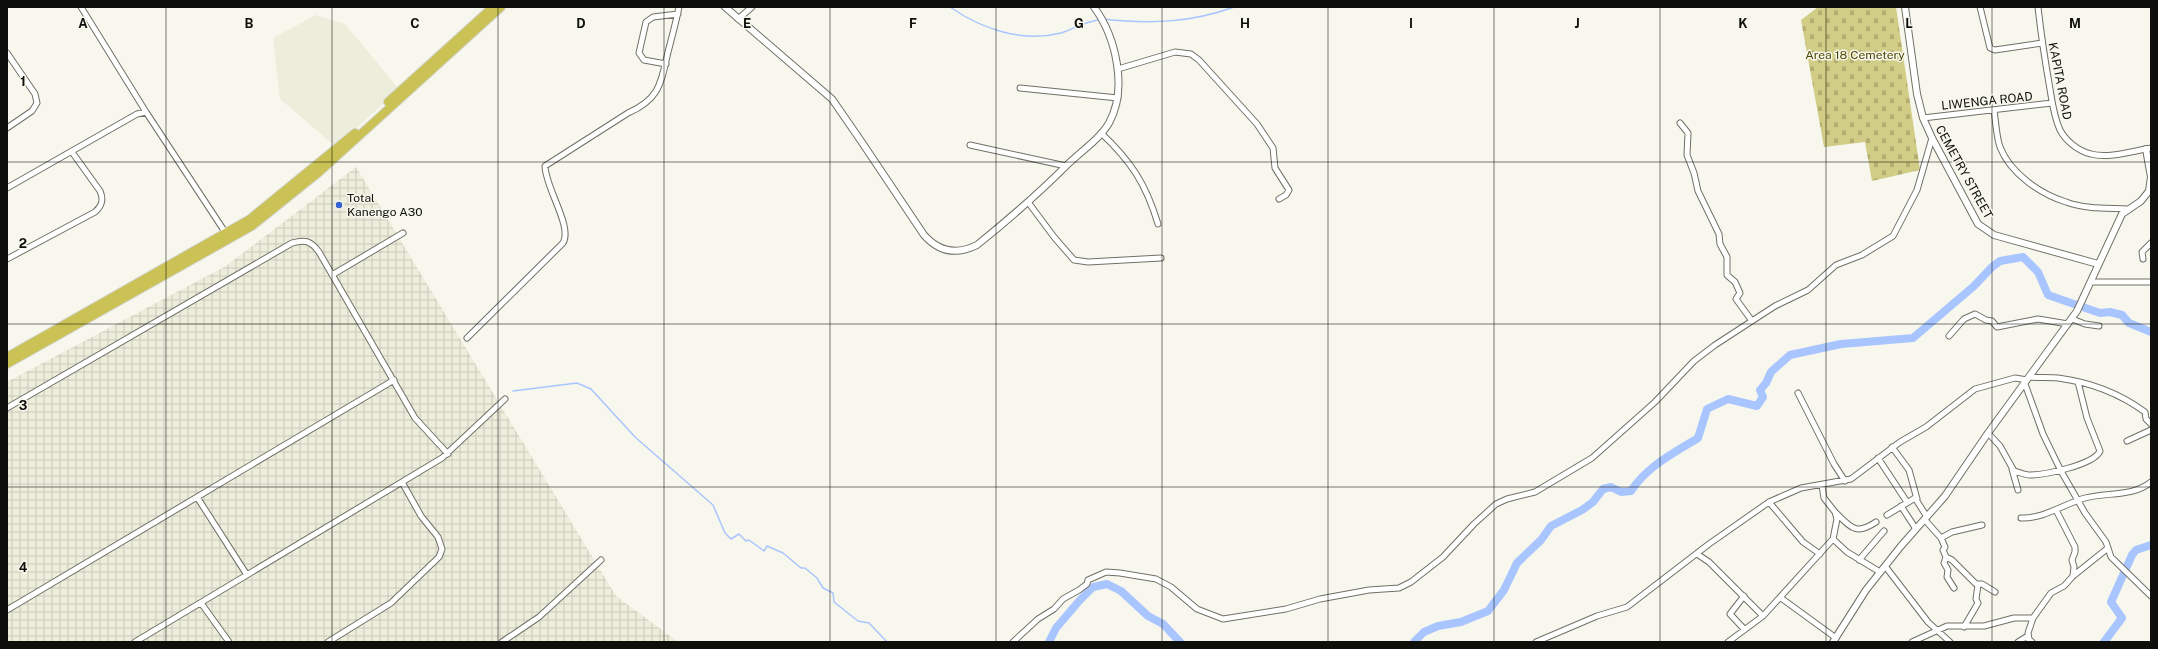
<svg xmlns="http://www.w3.org/2000/svg" width="2158" height="649" font-family="'Public Sans',sans-serif">
	<defs>
		<pattern id="industrial-grid" width="8" height="8" patternUnits="userSpaceOnUse"><rect width="8" height="8" fill="#ededdc"/><path d="M0 4h8M4 0v8" fill="none" stroke="#cacabb"/></pattern>
		<pattern id="cemetery-stones" width="16" height="16" patternUnits="userSpaceOnUse"><rect width="16" height="16" fill="#d1cc86"/><path d="M2 7V4a2 2 0 0 1 4 0v3zM10 15v-3a2 2 0 0 1 4 0v3z" fill="#b2ae72"/></pattern>
	</defs>
	<rect width="100%" height="100%" fill="#f7f7ed"/>
	<path fill="#ededdc" d="M316,15L345,24L399,89L336,147L280,99L273,38Z"/>
	<path fill="url(#industrial-grid)" d="M356,167L616,596L678,642H7V382L226,266Z"/>
	<path fill="url(#cemetery-stones)" d="M1818,7H1896L1920,170L1872,181L1865,142L1824,147L1801,20Z"/>
	<g fill="none" stroke-linecap="round" stroke-linejoin="round">
		<path stroke="#a9c5ff" stroke-width="1.5" d="M950,7C982,29 1022,43 1061,33C1074,29 1084,22 1098,20
			M1103,19C1149,24 1191,23 1234,7
			M513,391L577,383L591,389L635,437L713,505L725,533L731,539L739,534L746,541L749,540L764,551L767,546L783,553L801,568H805L817,578L823,588L833,593L834,602L858,621L869,623L887,642"/>
		<path stroke="#a9c5ff" stroke-width="8" d="M1049,642L1056,628L1080,600L1093,587L1107,584L1121,591L1148,616L1163,624L1180,642
			M1414,642L1424,632L1438,626L1461,622L1488,611L1504,590L1517,563L1541,540L1551,526L1582,510L1593,502L1603,489L1611,487L1621,492L1631,491C1647,466 1674,453 1698,438L1707,409L1728,399L1757,406L1763,397L1760,390L1766,383L1771,372L1790,355L1841,344L1913,338L1974,286L1992,267L2000,261L2023,257L2038,272L2048,295L2100,313L2110,312L2122,315L2129,323L2151,332
			M2104,642L2122,618L2111,602L2132,555L2136,550L2151,545"/>
		<defs>
			<path id="minor" d="M81,7L146,112
				M1980,7L1990,48L1995,50L2042,43
				M2038,7C2041,34 2045,61 2050,89C2052,102 2054,117 2060,130C2066,141 2078,151 2091,154C2108,159 2133,151 2151,148
				M738,19L752,7
				M7,53L35,94L37,103L32,111L7,128
				M666,64L644,60L639,53L646,22L653,17L678,14
				M1118,69L1175,52L1191,54L1199,60L1257,124L1273,148L1275,168L1289,190L1286,195L1279,199
				M1020,88L1118,98
				M1994,111C1996,122 1996,135 2000,147C2010,173 2040,194 2066,202C2085,209 2107,208 2127,209
				M1923,118L2052,103
				M1680,123L1688,133L1687,155L1694,173L1698,191L1719,234L1720,244L1727,257V275L1735,282L1740,293L1736,299L1752,321
				M1101,133C1131,161 1146,184 1158,224
				M970,145L1066,166
				M7,188L137,114L146,112L227,235
				M1028,202L1054,237L1074,260L1088,262L1161,258
				M7,259L95,212C102,206 104,200 100,191L72,152
				M2143,259L2142,252L2151,243
				M332,275L403,233
				M2091,282H2151
				M2072,319L2085,324L2099,326
				M1949,336L1964,319L1975,314L1986,320L1992,321L1997,327L2038,319L2068,324
				M467,338L563,243C573,227 545,187 545,166L628,113C660,99 661,83 668,52C672,37 676,22 679,7
				M2030,377C2039,378 2048,377 2058,378C2089,382 2119,393 2145,412L2146,419L2151,424
				M2025,384L2043,434L2061,471L2085,513L2106,542L2111,557L2151,596
				M1798,393L1834,464L1845,481
				M7,408L292,243C305,239 311,241 319,252L415,418L448,454
				M1988,433L2000,446L2014,471C2019,472 2025,475 2030,475C2044,475 2094,465 2100,451L2087,418L2078,382
				M2127,441L2151,430
				M1892,447L1909,470L1917,499
				M1878,458L1907,502
				M2012,469L2018,490
				M197,497L247,575
				M1769,502L1803,542L1820,554
				M1901,506L1916,529
				M2056,510L2075,547V552L2072,560L2074,567L2073,576
				M1835,512C1851,527 1855,536 1876,522
				M1887,515L1915,498L1927,517
				M2021,518C2043,519 2064,504 2085,498C2107,492 2133,497 2151,482
				M1925,520L1941,538L1945,547L1943,550L1946,557L1944,563L1948,570L1947,577L1954,588
				M1941,538L1952,532L1982,525
				M1833,539L1847,552L1880,572
				M1697,554L1709,562L1763,616
				M1946,557L1952,560L1976,584H1982L1995,592
				M1859,560L1884,531
				M1885,566L1928,622L1950,642
				M1744,596L1730,614L1744,629
				M1781,598L1836,638
				M201,603L229,642
				M7,610L394,380
				M1964,627L1978,603L1976,599L1978,585
				M2029,639L2028,633L2033,618
				M135,642L442,458L505,399
				M328,642L391,603L439,557L442,549L438,537L421,516L402,482
				M502,642L539,617L601,560
				M1013,642L1038,619L1054,609L1063,599L1079,590L1087,584L1088,580L1106,572L1120,573L1156,579L1171,587L1197,609L1223,619L1286,609L1320,599L1369,590L1399,588L1411,582L1443,557L1474,524L1496,504L1507,499L1535,492L1592,458L1655,402L1694,361L1715,345L1775,306L1808,290L1836,265L1862,255L1893,236L1917,190L1932,138
				M1536,642L1597,616L1627,607L1709,544L1769,502L1801,488L1851,479L1900,442L1926,427L1975,389L2015,378L2027,380
				M1728,642L1763,616L1833,539L1837,519L1835,512L1824,498L1822,485
				M1912,642L1947,626H1984L2014,618H2033L2051,593L2064,586L2073,576L2108,548
				M2018,642L2026,637L2032,642"/>
			<path id="tertiary" d="M725,7L832,99L861,141L924,235C939,252 957,255 977,245C1008,220 1038,194 1066,166C1080,152 1099,140 1109,123C1128,89 1116,37 1094,7
				M1905,7L1917,94L1923,118L1932,138L1978,224L1994,235L2098,264
				M1833,642L1866,590L1901,546L1945,496L1988,433L2077,311L2122,214L2141,201L2149,191L2151,177L2146,149"/>
			<path id="trunk" d="M388,102L493,7
				M7,357L250,219L355,133
				M7,364L252,226L318,173L501,7"/>
		</defs>
		<use href="#minor" stroke="#707067" stroke-width="7"/>
		<use href="#tertiary" stroke="#707067" stroke-width="8"/>
		<use href="#trunk" stroke="#d4d4d3" stroke-width="10"/>
		<use href="#minor" stroke="#fff" stroke-width="5"/>
		<use href="#tertiary" stroke="#fff" stroke-width="6"/>
		<use href="#trunk" stroke="#cbc256" stroke-width="8"/>
	</g>
	<path fill="none" stroke="#0e0e0b" stroke-width="1" stroke-opacity="0.55" d="M166,7V642M332,7V642M498,7V642M664,7V642M830,7V642M996,7V642M1162,7V642M1328,7V642M1494,7V642M1660,7V642M1826,7V642M1992,7V642M7,162H2151M7,324H2151M7,487H2151"/>
	<circle fill="#3661d1" stroke="#f7f7ed" stroke-width="1.5" cx="339" cy="205" r="4"/>
	<g text-anchor="middle" dominant-baseline="central" stroke-width="3" stroke-linejoin="round" paint-order="stroke">
		<g font-size="12" fill="#4d4700" stroke="#f7f7ed">
			<text x="1855" y="55">Area 18 Cemetery</text>
		</g>
		<g font-size="12" fill="#0e0e0b" stroke="#f7f7ed">
			<text transform="translate(2060 81) rotate(79)">KAPITA ROAD</text>
			<text transform="translate(1987 101) rotate(-6)">LIWENGA ROAD</text>
			<text transform="translate(1964 172) rotate(61)">CEMETRY STREET</text>
		</g>
		<g font-size="12" fill="#0e0e0b" stroke="#f7f7ed" text-anchor="start">
			<text x="347" y="198">Total<tspan x="347" dy="14">Kanengo A30</tspan></text>
		</g>
	</g>
	<g font-size="13" text-anchor="middle" font-weight="bold" fill="#0e0e0b" stroke="#f7f7ed" stroke-width="3" stroke-linejoin="round" paint-order="stroke">
		<text x="83" y="28">A</text>
		<text x="249" y="28">B</text>
		<text x="415" y="28">C</text>
		<text x="581" y="28">D</text>
		<text x="747" y="28">E</text>
		<text x="913" y="28">F</text>
		<text x="1079" y="28">G</text>
		<text x="1245" y="28">H</text>
		<text x="1411" y="28">I</text>
		<text x="1577" y="28">J</text>
		<text x="1743" y="28">K</text>
		<text x="1909" y="28">L</text>
		<text x="2075" y="28">M</text>
		<text x="23" y="86">1</text>
		<text x="23" y="248">2</text>
		<text x="23" y="410">3</text>
		<text x="23" y="572">4</text>
	</g>
	<rect width="2158" height="649" fill="none" stroke="#0e0e0b" stroke-width="16"/>
</svg>
